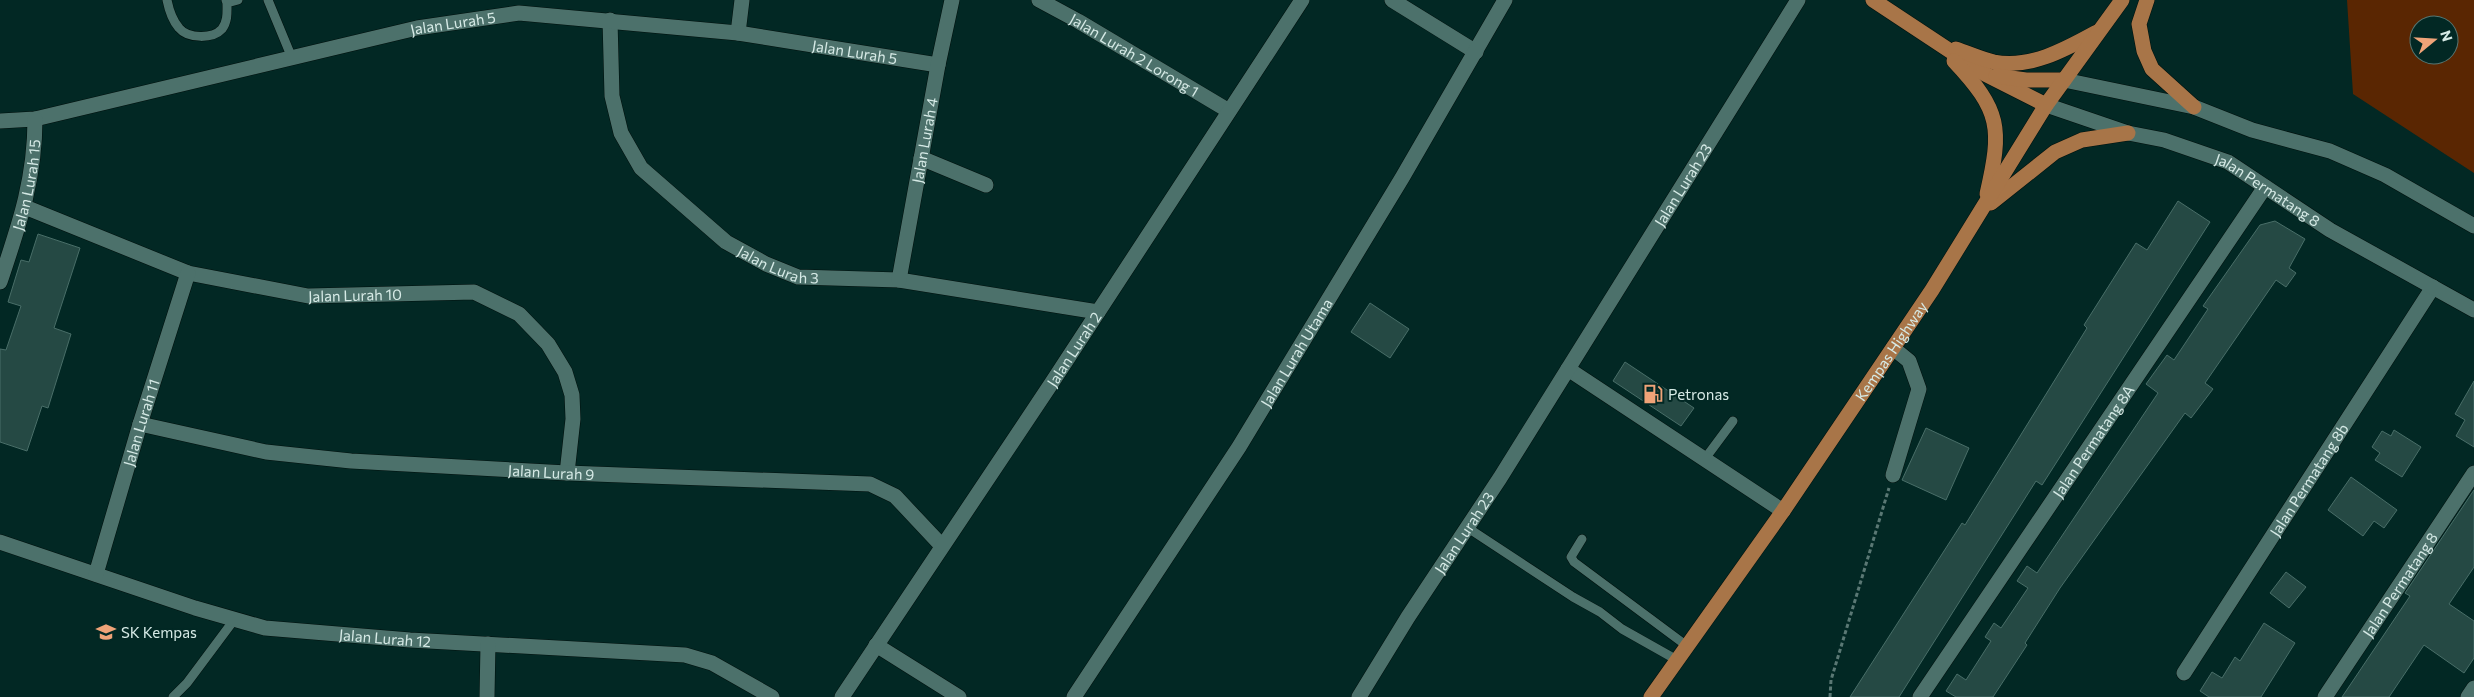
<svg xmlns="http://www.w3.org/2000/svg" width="2474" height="697" font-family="Commissioner,sans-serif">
	<rect width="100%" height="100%" fill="#022824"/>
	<path fill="#5a2602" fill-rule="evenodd" d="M2347,0H2474V173L2353,94ZM2419,25H2449V55H2419Z"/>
	<path fill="#254944" stroke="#496e68" d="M2178,201L2210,222L2042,485L2036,481L1899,697H1850L1962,523L1965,525L2087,328L2084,325L2136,243L2147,250Z
		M2275,221L2305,239L2289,268L2296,273L2286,287L2276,280L2205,383L2213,389L2191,418L2185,413L2122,501L2060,588L2025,643L2027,645L1993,697H1956L1946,691L1957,674L1966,680L1991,641L1985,637L1994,623L2001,628L2028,588L2017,581L2027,566L2037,573L2158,393L2146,384L2167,355L2174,360L2208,309L2203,306L2260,225Z
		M38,234L80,248L54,328L71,334L48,408L42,406L27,451L0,442V349L6,350L21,306L8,302L21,260L29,262Z
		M1370,303L1409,329L1390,358L1351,332Z
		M1625,362L1694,408L1681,426L1613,381Z
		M2474,381V447L2456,436L2465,420L2455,414Z
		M1926,428L1969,448L1946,500L1902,480Z
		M2394,430L2421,447L2402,477L2375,460L2380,453L2372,447L2382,431L2391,436Z
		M2351,477L2397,510L2384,528L2374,521L2363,536L2328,510Z
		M2474,490V567L2449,604L2474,621V658L2464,673L2424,645L2389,697H2342L2410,596L2405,593Z
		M2286,572L2306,587L2289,608L2270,593Z
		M2264,623L2295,643L2261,697H2209L2200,691L2212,672L2222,678L2235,657L2240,661Z"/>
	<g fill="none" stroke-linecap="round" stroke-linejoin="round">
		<defs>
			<path id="service" d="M167,0C169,10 173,21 179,28C188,39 213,39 222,29C228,21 227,12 227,3
				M226,0L227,3L238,0
				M268,0L292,58
				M1704,460L1733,421
				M1468,528L1573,597L1600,612L1622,629L1677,660
				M1582,539L1571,557L1574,562L1687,646
				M173,697L187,683L234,620"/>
			<g id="minor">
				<path id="s1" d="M1039,0L1078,21L1229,111"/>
				<path d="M1392,0L1476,52"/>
				<path id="s2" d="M610,20L612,96L621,133L641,168L726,242L766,264L798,277L899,280L1098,312"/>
				<path d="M738,33L742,0"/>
				<path id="s3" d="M0,121L35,119L417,28L519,13L738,33L938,65"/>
				<path d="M921,158L986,185"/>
				<path id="s4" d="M25,207L188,273L308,296L474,292L519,314L548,344L565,372L572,395L573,419L567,473"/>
				<path id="s5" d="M899,280L938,65L952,0"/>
				<path id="s6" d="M0,282C19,225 35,180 35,119"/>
				<path d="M1568,369L1783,511"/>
				<path id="s7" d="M140,424L266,452L351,461L567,473L870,484L895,496L942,546"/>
				<path d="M1893,475L1919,389L1909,361L1893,348"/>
				<path id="s8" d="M0,542L195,608L265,628L410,640L685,655L712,663L772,697"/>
				<path id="s9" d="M96,574L140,424L188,273"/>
				<path d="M876,645L959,697"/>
				<path id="s10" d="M2184,673L2433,287"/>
				<path d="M487,697L488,644"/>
				<path id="s11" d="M842,697L1051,384L1302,0"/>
				<path id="s12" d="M1359,697L1408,617L1500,478L1798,0"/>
				<path id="s13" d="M1920,697L2265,187"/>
				<path id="s14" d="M2325,697L2474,473"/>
				<path d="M2468,697L2474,688"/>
			</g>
			<g id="tertiary">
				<path d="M2064,80L2194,107L2252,130L2330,151L2385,175L2474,226"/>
				<path id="s15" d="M2046,105L2128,133L2164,140L2228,162L2330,230L2474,310"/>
				<path id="s16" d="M1074,697L1239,447L1402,178L1505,0"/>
			</g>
			<g id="primary">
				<path d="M1873,0L1985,74L2046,105"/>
				<path d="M2147,0L2139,24L2144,51L2152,69L2194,107"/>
				<path d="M1956,49C1968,53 1981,59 1994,62C2031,69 2066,49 2097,32"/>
				<path d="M1954,61C2001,111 2002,128 1987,194"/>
				<path d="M1996,76L2026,80H2064"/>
				<path d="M1991,203L2055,152L2082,140L2128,133"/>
				<path id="s17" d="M1651,697L1783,511L1932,290L2046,105L2122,0"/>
			</g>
		</defs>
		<use href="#service" stroke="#00100d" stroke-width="10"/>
		<use href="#minor" stroke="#00100d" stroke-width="16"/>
		<use href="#tertiary" stroke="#00100d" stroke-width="16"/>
		<use href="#primary" stroke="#00100d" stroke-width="16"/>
		<path stroke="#5a7874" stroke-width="3" stroke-dasharray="4 2.5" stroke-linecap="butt" d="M1830,697L1831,680L1889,488"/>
		<use href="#service" stroke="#4c716b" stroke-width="9"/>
		<use href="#minor" stroke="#4c716b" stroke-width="15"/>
		<use href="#tertiary" stroke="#4c716b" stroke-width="15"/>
		<use href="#primary" stroke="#a87548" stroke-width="15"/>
	</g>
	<defs>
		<symbol id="fuel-bare" viewBox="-9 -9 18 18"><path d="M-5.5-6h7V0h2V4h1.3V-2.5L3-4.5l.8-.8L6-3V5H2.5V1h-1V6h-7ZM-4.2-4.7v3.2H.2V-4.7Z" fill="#efa378" stroke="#022824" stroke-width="2.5" paint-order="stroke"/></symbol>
		<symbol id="school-bare" viewBox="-9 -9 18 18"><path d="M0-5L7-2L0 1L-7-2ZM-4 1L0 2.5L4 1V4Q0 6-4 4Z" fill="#efa378" stroke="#022824" stroke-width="2.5" paint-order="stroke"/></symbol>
	</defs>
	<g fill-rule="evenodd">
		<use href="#fuel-bare" x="1639" y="380" width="28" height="28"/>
		<use href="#school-bare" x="92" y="618" width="28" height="28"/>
	</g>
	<g text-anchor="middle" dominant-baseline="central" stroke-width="4" stroke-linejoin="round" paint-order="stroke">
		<g font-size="15" fill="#d6eae6" stroke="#022824">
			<text stroke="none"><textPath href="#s3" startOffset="464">Jalan Lurah 5</textPath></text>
			<text stroke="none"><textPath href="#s3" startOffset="869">Jalan Lurah 5</textPath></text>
			<text stroke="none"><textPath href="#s1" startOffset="110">Jalan Lurah 2 Lorong 1</textPath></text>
			<text stroke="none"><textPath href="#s5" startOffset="142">Jalan Lurah 4</textPath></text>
			<text stroke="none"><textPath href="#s6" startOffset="101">Jalan Lurah 15</textPath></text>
			<text stroke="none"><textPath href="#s12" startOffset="606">Jalan Lurah 23</textPath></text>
			<text stroke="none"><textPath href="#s15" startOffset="239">Jalan Permatang 8</textPath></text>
			<text stroke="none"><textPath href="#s2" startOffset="325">Jalan Lurah 3</textPath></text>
			<text stroke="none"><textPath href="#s4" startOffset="345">Jalan Lurah 10</textPath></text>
			<text stroke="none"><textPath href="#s11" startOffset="418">Jalan Lurah 2</textPath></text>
			<text stroke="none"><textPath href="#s17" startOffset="421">Kempas Highway</textPath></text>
			<text stroke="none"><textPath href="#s16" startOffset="410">Jalan Lurah Utama</textPath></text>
			<text stroke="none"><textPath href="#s9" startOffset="158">Jalan Lurah 11</textPath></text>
			<text stroke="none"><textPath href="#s13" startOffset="309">Jalan Permatang 8A</textPath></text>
			<text stroke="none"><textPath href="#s7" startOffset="415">Jalan Lurah 9</textPath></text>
			<text stroke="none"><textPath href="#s10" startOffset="230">Jalan Permatang 8b</textPath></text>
			<text stroke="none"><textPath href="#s12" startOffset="195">Jalan Lurah 23</textPath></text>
			<text stroke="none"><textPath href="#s14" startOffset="135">Jalan Permatang 8</textPath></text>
			<text stroke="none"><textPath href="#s8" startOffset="399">Jalan Lurah 12</textPath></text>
		</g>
		<g font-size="15" fill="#d6eae6" stroke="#022824" text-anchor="start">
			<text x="1668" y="394">Petronas</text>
			<text x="121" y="632">SK Kempas</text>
		</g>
	</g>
	<g transform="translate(2434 40) rotate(72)"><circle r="24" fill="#022824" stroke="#577672"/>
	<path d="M0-4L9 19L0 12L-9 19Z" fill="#efa378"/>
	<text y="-8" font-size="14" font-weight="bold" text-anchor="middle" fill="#d6eae6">N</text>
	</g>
</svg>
